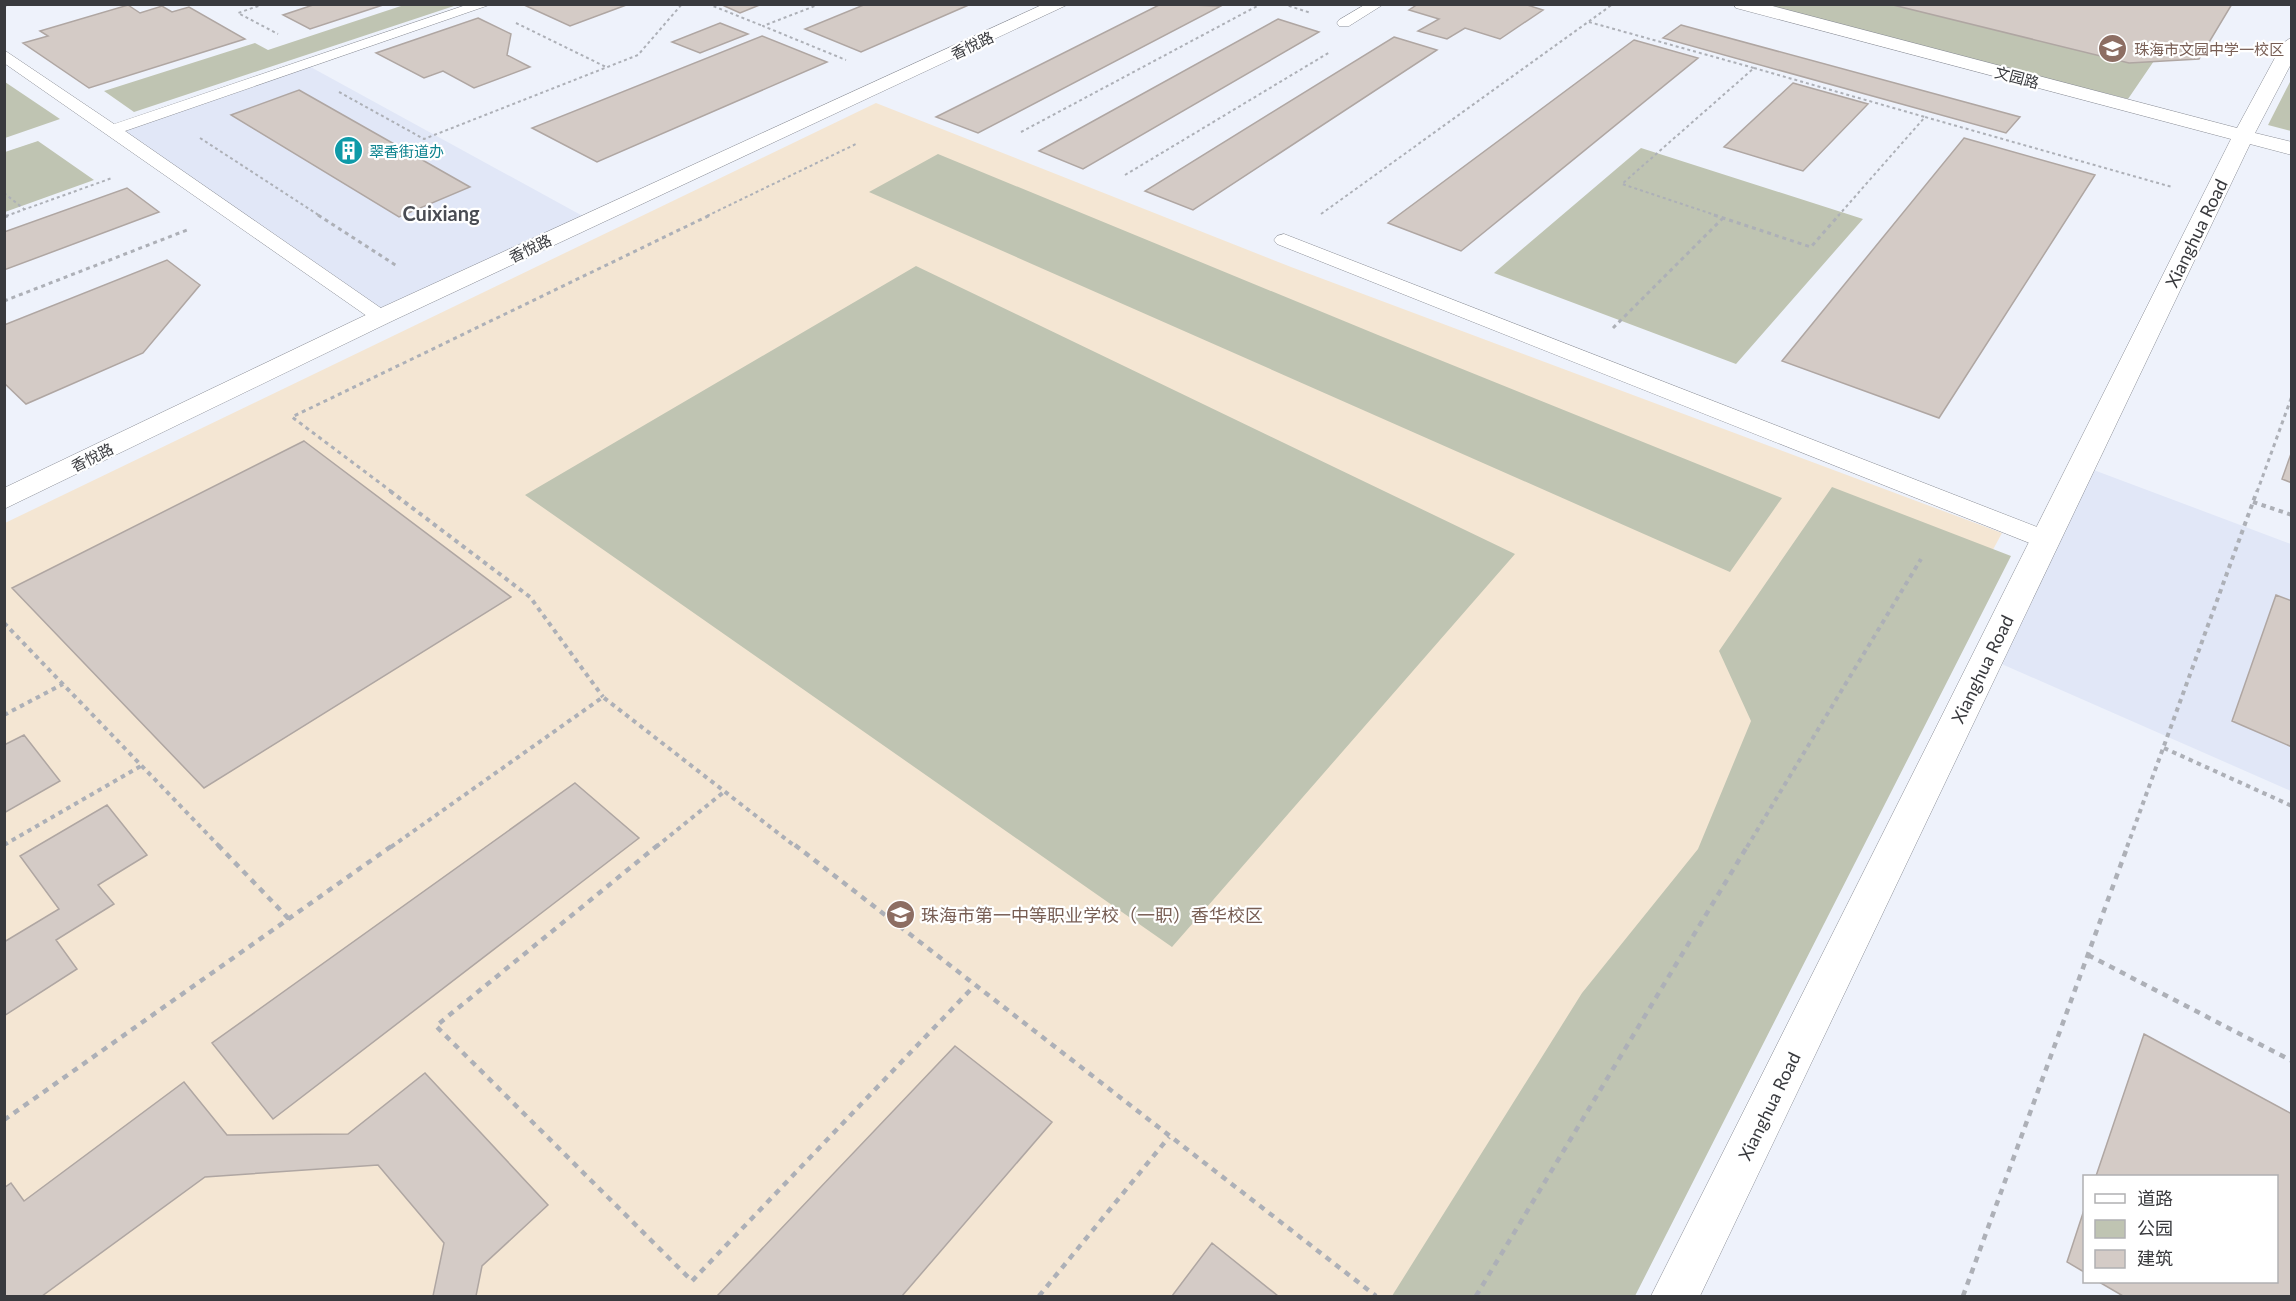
<svg xmlns="http://www.w3.org/2000/svg" width="2296" height="1301" font-family="Lato,'Noto Sans SC',sans-serif">
	<rect width="100%" height="100%" fill="#eef2fb"/>
	<path fill="#e1e7f7" d="M307,65L590,220L381,316L113,130Z
		M2083,466L2291,544V791L1988,658Z"/>
	<path fill="#f4e6d3" d="M876,103L1291,267L2002,533L1590,1296H5V523Z"/>
	<path fill="#bfc4b2" d="M407,4L457,5L134,112L104,91L255,43L268,50Z
		M1757,5H1947L2158,55L2128,99Z
		M2291,80V131L2268,125Z
		M5,82L60,119L5,138Z
		M38,141L94,180L5,212V152Z
		M1641,148L1863,219L1736,364L1494,273Z
		M938,154L1378,335L1782,498L1730,572L869,192Z
		M916,266L1515,554L1172,947L525,495Z
		M1832,487L2011,556L1635,1296H1392L1582,993L1698,849L1751,721L1719,651Z"/>
	<path fill="#d4cbc6" stroke="#afa6a2" stroke-width="1.5" d="M316,4H386L310,29L283,15Z
		M522,4H629L570,26Z
		M720,4H762L740,13Z
		M866,4H971L861,52L805,29Z
		M1161,4L1221,6L978,133L936,117Z
		M1418,4H1524L1543,10L1500,39L1465,28L1447,39L1418,31L1439,19L1409,10Z
		M1889,4H2232L2199,59L2129,63Z
		M128,5L140,13L162,6L172,12L189,7L245,39L89,88L23,43L48,36L40,31Z
		M478,18L511,34L507,55L530,67L474,88L443,71L424,78L376,53Z
		M1278,19L1319,32L1083,169L1039,151Z
		M720,23L748,34L700,53L672,42Z
		M1681,25L2020,117L2006,133L1663,38Z
		M762,36L827,62L597,162L532,128Z
		M1394,37L1437,50L1193,210L1145,191Z
		M1634,40L1698,58L1461,251L1388,223Z
		M1793,83L1868,104L1803,171L1724,147Z
		M299,90L470,187L399,217L231,115Z
		M1964,138L2095,175L1939,418L1782,361Z
		M127,188L159,212L4,270V232Z
		M167,260L200,285L143,353L26,404L4,383V325Z
		M304,441L511,597L204,788L12,588Z
		M2292,451V483L2282,479Z
		M2276,595L2292,601V747L2232,721Z
		M24,735L60,781L4,813V745Z
		M575,783L639,838L273,1119L212,1043Z
		M107,805L147,855L98,885L114,904L56,940L77,969L4,1016V942L59,909L20,856Z
		M2144,1034L2292,1114V1296H2123L2099,1282H2276V1176H2096Z
		M955,1046L1052,1122L902,1296H717Z
		M425,1073L548,1205L482,1266L476,1296H433L444,1243L378,1165L205,1177L42,1296H4V1188L11,1183L24,1201L184,1082L227,1135L348,1134Z
		M2084,1210V1272L2067,1262Z
		M1212,1243L1278,1296H1172Z"/>
	<g fill="none" stroke-linecap="round" stroke-linejoin="round">
		<defs>
			<path id="lane" d="M469,4H492L125,131L388,313L391,317L388,321H374L4,63V50L114,124Z
				M1366,4H1384L1349,26H1339L1337,23L1339,20Z
				M1284,234L2055,534L2058,540L2055,546L2046,548L2037,546L1277,244L1274,240L1277,236Z"/>
			<path id="street" d="M1044,4H1069L390,322L4,509V488L372,312Z"/>
			<path id="secondary" d="M1733,4H1765L2237,128L2283,43L2292,37V62L2255,133L2292,142V155L2250,144L1700,1296H1651L2231,139L1736,8Z"/>
		</defs>
		<use href="#lane" stroke="#8c8f97" stroke-width="1"/>
		<use href="#street" stroke="#8c8f97" stroke-width="1"/>
		<use href="#secondary" stroke="#8c8f97" stroke-width="1"/>
		<path stroke="#adb0b7" stroke-width="2" stroke-dasharray="3 3" stroke-linecap="butt" d="M264,4L238,13L278,34
			M708,4L763,26
			M820,4L763,26L846,60
			M1283,4L1311,13
			M4,6L12,4
			M1589,22L1754,68L1622,184L1718,216
			M516,23L606,67
			M1754,68L1925,117
			M339,92L424,139L638,55L682,4
			M1021,132L1261,4
			M200,138L320,216
			M1125,175L1330,52
			M4,193L24,209
			M1321,214L1613,4
			M6,216L112,178
			M707,216L858,143
			M1838,216L1925,117L2172,187"/>
		<path stroke="#adb0b7" stroke-width="3" stroke-dasharray="4 4" stroke-linecap="butt" d="M318,215L397,266
			M1714,215L1811,247L1839,215
			M4,217L11,215
			M4,301L187,230
			M1613,328L1723,218
			M392,492L292,417L710,215
			M2257,492L2292,396"/>
		<path stroke="#adb0b7" stroke-width="4" stroke-dasharray="4.5 4.5" stroke-linecap="butt" d="M390,491L530,597L603,697
			M2253,502L2292,515
			M4,623L220,847
			M4,715L63,684
			M2164,748L2292,806
			M4,845L141,766
			M391,847L603,697L796,847
			M656,847L725,791
			M1747,847L1921,559
			M2127,847L2257,491"/>
		<path stroke="#adb0b7" stroke-width="4.5" stroke-dasharray="6 6" stroke-linecap="butt" d="M218,845L289,919
			M658,845L436,1026L692,1281L974,986
			M795,845L1376,1296
			M2088,955L2292,1061
			M4,1120L393,845
			M1039,1296L1169,1137
			M1476,1296L1748,845
			M1963,1296L2128,845"/>
		<use href="#lane" fill="#fff" fill-rule="evenodd"/>
		<use href="#street" fill="#fff" fill-rule="evenodd"/>
		<use href="#secondary" fill="#fff" fill-rule="evenodd"/>
	</g>
	<defs>
		<symbol id="school-disc" viewBox="-11 -11 22 22"><circle r="9.5" fill="#8d6e63" stroke="#fff"/><path d="M0-5L7-2L0 1L-7-2ZM-4 1L0 2.5L4 1V4Q0 6-4 4Z" fill="#fff"/></symbol>
		<symbol id="building-disc" viewBox="-11 -11 22 22"><circle r="9.5" fill="#0f9aa8" stroke="#fff"/><path d="M-4-6H4V6H1V3H-1V6H-4ZM-2.5-4.3h1.7v1.8h-1.7ZM.8-4.3h1.7v1.8H.8ZM-2.5-1h1.7V.8h-1.7ZM.8-1h1.7V.8H.8Z" fill="#fff"/></symbol>
	</defs>
	<g fill-rule="evenodd">
		<use href="#school-disc" x="2096" y="32" width="33" height="33"/>
		<use href="#building-disc" x="332" y="134" width="33" height="33"/>
		<use href="#school-disc" x="884" y="898" width="33" height="33"/>
	</g>
	<g text-anchor="middle" dominant-baseline="central" stroke-width="4.5" stroke-linejoin="round" paint-order="stroke">
		<g font-size="15" fill="#393a3e" stroke="#fff">
			<text transform="translate(972 45) rotate(-25)">香悅路</text>
			<text transform="translate(2017 77) rotate(15)">文园路</text>
			<text transform="translate(530 248) rotate(-25)">香悅路</text>
			<text transform="translate(92 457) rotate(-26)">香悅路</text>
		</g>
		<g font-size="15" fill="#785e54" stroke="#fff" text-anchor="start">
			<text x="2134" y="49">珠海市文园中学一校区</text>
		</g>
		<g font-size="15" fill="#0d838f" stroke="#fff" text-anchor="start">
			<text x="369" y="151">翠香街道办</text>
		</g>
		<g font-size="18" fill="#393a3e" stroke="#fff">
			<text transform="translate(2196 233) rotate(-64)">Xianghua Road</text>
			<text transform="translate(1982 669) rotate(-64)">Xianghua Road</text>
			<text transform="translate(1769 1106) rotate(-64)">Xianghua Road</text>
		</g>
		<g font-size="18" fill="#785e54" stroke="#fff" text-anchor="start">
			<text x="921" y="915">珠海市第一中等职业学校（一职）香华校区</text>
		</g>
		<g font-size="20" font-weight="bold" fill="#494c53" stroke="#fff">
			<text x="441" y="213">Cuixiang</text>
		</g>
	</g>
	<rect width="2296" height="1301" fill="none" stroke="#393a3e" stroke-width="12"/>
	<rect x="2083" y="1175" width="195" height="108" fill="#ffffff" stroke="#b0b0b2" stroke-width="1.5"/>
	<rect x="2095" y="1194" width="30" height="9" fill="#ffffff" stroke="#b0b0b2" stroke-width="1.5"/>
	<text x="2137" y="1205" font-size="18" fill="#393a3e">道路</text>
	<rect x="2095" y="1220" width="30" height="18" fill="#bfc4b2" stroke="#b0b0b2" stroke-width="1.5"/>
	<text x="2137" y="1235" font-size="18" fill="#393a3e">公园</text>
	<rect x="2095" y="1250" width="30" height="18" fill="#d4cbc6" stroke="#b0b0b2" stroke-width="1.5"/>
	<text x="2137" y="1265" font-size="18" fill="#393a3e">建筑</text>
</svg>
